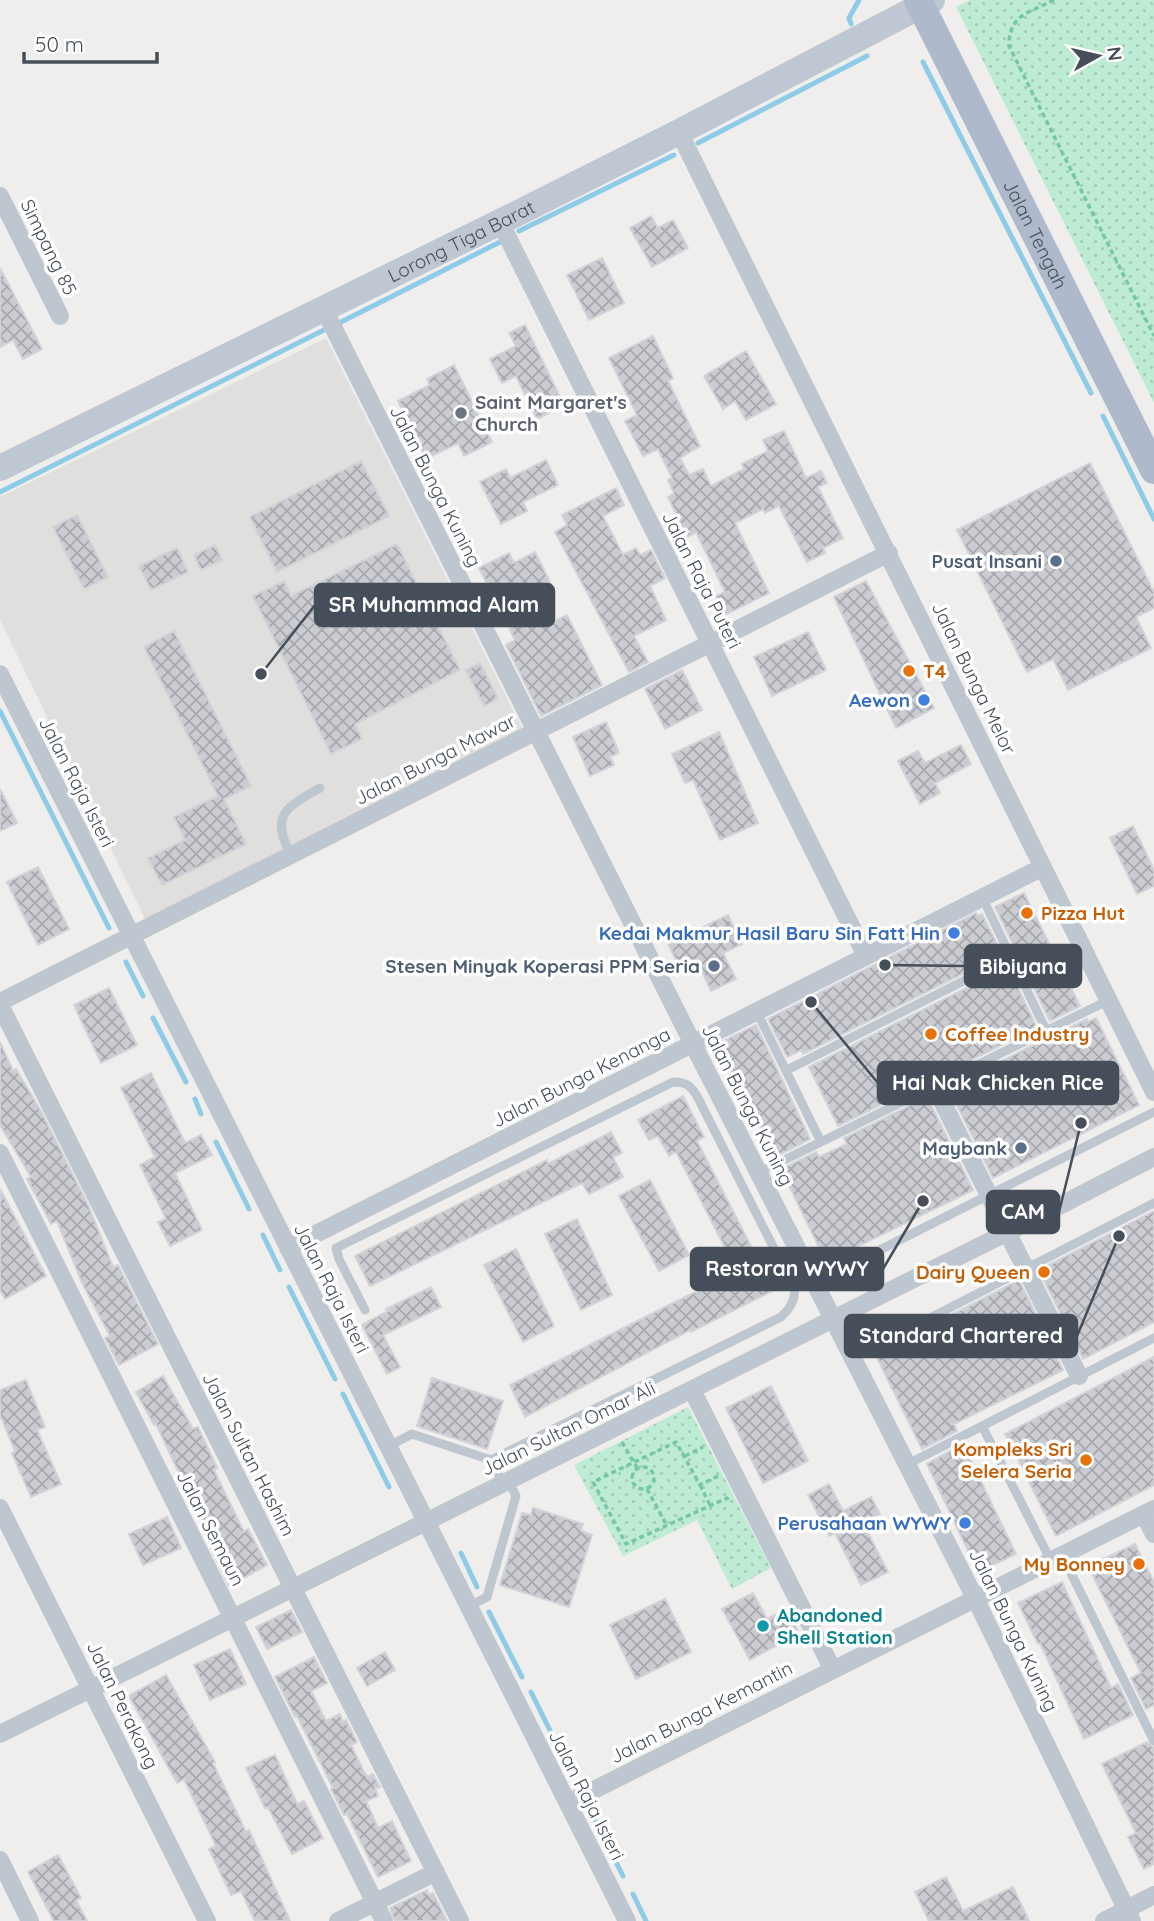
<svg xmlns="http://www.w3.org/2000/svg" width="1154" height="1921" font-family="Quicksand,sans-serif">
	<defs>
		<pattern id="park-dots" width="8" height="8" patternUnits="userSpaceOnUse" patternTransform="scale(1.75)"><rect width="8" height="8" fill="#bdebd3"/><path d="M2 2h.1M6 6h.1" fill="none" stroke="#a4cbb7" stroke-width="1.8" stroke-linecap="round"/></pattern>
		<pattern id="building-cross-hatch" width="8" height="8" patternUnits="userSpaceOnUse" patternTransform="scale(1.75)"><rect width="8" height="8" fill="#caccd2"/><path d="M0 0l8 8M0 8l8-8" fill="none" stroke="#a6a8ad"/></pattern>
	</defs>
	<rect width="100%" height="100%" fill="#f0eded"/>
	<path fill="#e1dede" d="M326,338L522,728L145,919L0,620V497Z"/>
	<path fill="url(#park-dots)" d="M970,0H1154V403L956,7Z
		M688,1407L771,1568L732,1589L697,1520L623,1556L574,1465Z"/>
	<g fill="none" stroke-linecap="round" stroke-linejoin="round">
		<path stroke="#8dcbe6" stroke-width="5" d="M851,24L849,18L859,0
			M923,62L1091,393
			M698,143L867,56
			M519,231L674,155
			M341,322L500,242
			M1103,416L1154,519
			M0,492L326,329
			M0,711L109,928
			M126,962L143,996
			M153,1018L186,1082
			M195,1099L201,1114
			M216,1142L249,1209
			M263,1235L280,1270
			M289,1287L335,1379
			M343,1394L389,1487
			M461,1553L477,1587
			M489,1612L522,1677
			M531,1692L566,1763
			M592,1814L623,1876
			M633,1894L646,1921"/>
	</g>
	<path fill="url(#building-cross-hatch)" stroke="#d1d3d8" stroke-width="2" d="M651,216L658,228L673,220L688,248L652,267L630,228Z
		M602,258L624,303L589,320L567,275Z
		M0,268L42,349L23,359L13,340L0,347Z
		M525,325L564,405L537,419L516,376L502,383L490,359L516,346L509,333Z
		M653,336L673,378L668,381L700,446L680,458L689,475L703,469L711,486L744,469L742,464L768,451L763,440L784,431L806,478L821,471L827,483L818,487L843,538L823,548L825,553L807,562L779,506L765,513L763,509L735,523L769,593L725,615L716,596L725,592L696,532L687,537L668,497L674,493L668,480L672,478L658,449L643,456L625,421L637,415L609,358Z
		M746,351L776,404L746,420L735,401L723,409L704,376Z
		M454,365L492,442L464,456L458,443L426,459L398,401L430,385L427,379Z
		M546,460L558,485L523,502L527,511L501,524L480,482L506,469L510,478Z
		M361,461L389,516L277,572L250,517Z
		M1090,463L1154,592V608L1136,617L1151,648L1068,690L1053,659L1027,672L957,530Z
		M616,488L624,505L603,516L623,555L636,548L640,555L651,550L665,578L650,586L666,620L634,636L648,662L629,672L555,532L567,525L562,515Z
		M77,515L108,577L84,589L53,527Z
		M397,544L460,670L355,724L362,739L331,754L253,596L284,581L291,596Z
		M215,545L222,560L201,570L194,555Z
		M177,548L188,572L151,590L139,566Z
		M535,552L553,588L531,599L547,625L567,615L602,685L541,716L506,645L515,640L479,568L509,553L514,563Z
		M866,581L934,708L896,728L834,597Z
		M174,631L251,786L224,799L246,844L162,885L148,858L185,840L174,817L218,796L144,647Z
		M808,632L826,670L772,696L754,657Z
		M480,663L498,699L484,706L466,670Z
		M682,670L702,710L665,729L645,689Z
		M606,722L619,753L610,757L614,765L590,776L573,737Z
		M719,732L758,823L720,840L693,780L685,783L672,754Z
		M961,745L971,764L935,783L940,793L920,804L898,761L918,751L925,763Z
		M0,789L17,823L0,831Z
		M1133,826L1154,870V886L1137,894L1110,838Z
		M38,867L69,929L38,945L7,882Z
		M1024,893L1080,1006L1050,1021L995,907Z
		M976,913L978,916L982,914L1002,954L803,1054L801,1050L787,1057L768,1019Z
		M728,915L742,944L723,953L736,979L711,991L699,964L682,972L668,944Z
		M1008,967L1037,1028L940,1075H930L923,1084L838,1126L809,1067Z
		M109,988L137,1045L101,1063L74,1005Z
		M1096,1018L1139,1105L993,1178L948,1087L1087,1019L1088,1022Z
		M756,1025L810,1139L775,1157L717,1044Z
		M0,1042L13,1071L16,1069L42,1113L89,1207L113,1267L118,1265L158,1344L119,1365L105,1338L110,1336L82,1283L57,1221L51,1224L27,1179L31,1177L0,1125Z
		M151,1073L185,1143L201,1135L212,1155L175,1173L202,1230L170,1246L158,1222L166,1219L140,1165L155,1157L121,1088Z
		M683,1096L704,1137L697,1141L758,1260L767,1256L782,1286L691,1332L690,1330L525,1417L510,1385L737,1271L676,1152L669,1156L658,1136L649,1140L638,1120Z
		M927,1097L973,1190L826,1262L781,1169L816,1152L819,1157L847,1144L844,1138Z
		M611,1132L622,1153L613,1157L623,1177L589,1194L582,1183L370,1286L355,1256L547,1160L548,1164Z
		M650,1180L689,1255L659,1271L619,1196Z
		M0,1189L46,1276L5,1299L0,1290Z
		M1154,1211V1322L1083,1359L1039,1270Z
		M577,1219L612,1295L581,1310L545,1234Z
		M516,1249L554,1326L523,1342L484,1265Z
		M1019,1280L1063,1370L954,1424L957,1431L922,1449L875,1354Z
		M431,1287L441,1307L383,1335L400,1367L387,1374L362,1325L388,1311L386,1309Z
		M1154,1357V1485L1056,1536L1005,1434Z
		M163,1376L193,1429L198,1427L217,1468L214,1470L244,1532L248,1529L267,1565L229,1586L211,1549L214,1548L156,1424L154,1425L136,1392Z
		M432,1378L503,1401L487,1449L417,1426Z
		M26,1380L45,1427L37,1430L61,1484L31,1497L12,1453L15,1451L0,1415V1390Z
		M771,1386L808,1461L763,1483L726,1408Z
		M963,1444L1016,1554L978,1572L927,1464Z
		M829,1484L843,1511L871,1497L880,1514L863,1523L888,1572L861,1585L835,1533L829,1536L808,1495Z
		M533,1508L583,1524L581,1531L592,1535L569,1607L500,1585L522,1513L531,1515Z
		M167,1517L181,1548L143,1565L129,1534Z
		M1135,1544L1154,1582V1705L1146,1709L1131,1678L1141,1673L1088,1566Z
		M1062,1582L1111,1688L1118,1684L1133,1715L1084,1739L1040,1643L1038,1644L1018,1603Z
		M753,1593L767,1619L786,1609L799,1633L750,1660L722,1609Z
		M665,1599L691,1652L636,1679L610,1625Z
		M291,1610L302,1632L267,1649L256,1627Z
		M230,1649L246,1684L210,1700L194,1665Z
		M385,1652L395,1670L367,1686L357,1668Z
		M314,1657L327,1683L311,1691L326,1721L340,1714L343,1722L346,1720L357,1742L351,1745L363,1770L367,1777L373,1774L380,1787L375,1788L378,1796L366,1801L378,1828L392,1821L411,1861L378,1877L347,1814L344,1815L331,1789L333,1788L297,1716L295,1717L275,1677Z
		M166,1675L215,1762L213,1763L246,1832L249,1830L290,1921H255L241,1891L231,1895L209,1849L216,1846L184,1779L177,1783L129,1696Z
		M1147,1742L1154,1748V1864L1144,1869L1128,1837L1136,1833L1102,1764Z
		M275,1755L297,1804L304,1801L323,1838L292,1854L268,1807L265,1808L246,1768Z
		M58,1855L81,1898L76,1900L87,1921H54L28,1872Z
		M946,1877L963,1911L1013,1887L1029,1921H929L915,1892Z
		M427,1890L429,1895L433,1893L447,1921H395L390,1908Z"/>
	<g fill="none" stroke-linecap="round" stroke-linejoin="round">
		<path stroke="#77c7a7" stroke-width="3.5" stroke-dasharray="5 3.5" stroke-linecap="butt" d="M1054,0C1029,13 1009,14 1009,46L1154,336
			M622,1442L637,1468
			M685,1456L703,1447
			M632 1478a11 11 0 1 1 22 0a11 11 0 1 1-22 0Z
			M718,1476L700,1485L676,1442L593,1482L626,1544L727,1498L728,1500
			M700,1485L710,1505
			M647,1489L667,1526"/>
		<path stroke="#bec6cf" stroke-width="9" d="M291,855C270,815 285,808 320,788
			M983,899L1047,1032
			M757,1012L821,1142
			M787,1070L1011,957
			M760,1172L1109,1000
			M816,1282L1154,1112
			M365,1310L339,1259L336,1248L673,1082C686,1082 690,1085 697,1096L794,1288C796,1300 790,1309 781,1317L491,1460L412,1434L389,1446
			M854,1357L1154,1203
			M982,1426L1051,1561
			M491,1460L503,1483
			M908,1464L1154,1338
			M1062,1555L1154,1741
			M468,1607L487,1597L516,1496L508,1480"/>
		<path stroke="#bec6cf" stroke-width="18" d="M679,132L1154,1092
			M0,196L60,316
			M500,222L866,956
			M324,309L693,1044L975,1598L1132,1921
			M0,674L627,1921
			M0,1002L889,553
			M0,1005L460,1921
			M934,1085L1079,1376
			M0,1153L384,1921
			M288,1248L1043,867
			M692,1390L833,1670
			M0,1508L207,1921
			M1144,1514L1154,1534
			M0,1734L1030,1221L1154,1157
			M568,1803L1154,1509
			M0,1860L30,1921
			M338,1921L436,1872
			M1104,1921L1154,1895"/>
		<path stroke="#bfc7d3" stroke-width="26" id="s1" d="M0,468L500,222L679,132L932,0"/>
		<path stroke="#aebacb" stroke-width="28" id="s2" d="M918,0L1154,470"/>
	</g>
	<circle fill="#6b7280" stroke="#fff" stroke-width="2.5" cx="461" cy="413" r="7"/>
	<g fill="#5c6f8a" stroke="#fff" stroke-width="2.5">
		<circle cx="1056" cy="561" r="7"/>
		<circle cx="714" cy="966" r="7"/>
		<circle cx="1021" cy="1148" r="7"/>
	</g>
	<g fill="#e8710a" stroke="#fff" stroke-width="2.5">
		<circle cx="909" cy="671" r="7"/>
		<circle cx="1027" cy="913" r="7"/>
		<circle cx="931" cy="1034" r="7"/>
		<circle cx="1044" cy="1272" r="7"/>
		<circle cx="1086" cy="1460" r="7"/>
		<circle cx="1139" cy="1564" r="7"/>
	</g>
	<g fill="#3f7fe0" stroke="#fff" stroke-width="2.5">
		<circle cx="924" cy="700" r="7"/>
		<circle cx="954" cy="933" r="7"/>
		<circle cx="965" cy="1523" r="7"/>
	</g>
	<circle fill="#0f9aa8" stroke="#fff" stroke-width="2.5" cx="763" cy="1626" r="7"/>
	<g text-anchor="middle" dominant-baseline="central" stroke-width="7" stroke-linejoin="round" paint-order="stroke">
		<g font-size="19" fill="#464f59" stroke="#fff">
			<text stroke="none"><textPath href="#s2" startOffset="262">Jalan Tengah</textPath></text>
			<text stroke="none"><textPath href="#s1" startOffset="514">Lorong Tiga Barat</textPath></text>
			<text transform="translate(49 247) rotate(64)">Simpang 85</text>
			<text transform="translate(436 486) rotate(63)">Jalan Bunga Kuning</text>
			<text transform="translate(702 580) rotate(63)">Jalan Raja Puteri</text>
			<text transform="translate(974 678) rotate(64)">Jalan Bunga Melor</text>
			<text transform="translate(435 759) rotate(-27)">Jalan Bunga Mawar</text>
			<text transform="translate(77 782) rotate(63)">Jalan Raja Isteri</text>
			<text transform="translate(581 1077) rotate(-27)">Jalan Bunga Kenanga</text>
			<text transform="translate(748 1105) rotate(63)">Jalan Bunga Kuning</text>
			<text transform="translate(332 1288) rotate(63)">Jalan Raja Isteri</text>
			<text transform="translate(568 1428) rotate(-26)">Jalan Sultan Omar Ali</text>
			<text transform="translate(249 1454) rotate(63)">Jalan Sultan Hashim</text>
			<text transform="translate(211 1528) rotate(63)">Jalan Semaun</text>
			<text transform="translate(1014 1630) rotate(64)">Jalan Bunga Kuning</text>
			<text transform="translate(123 1705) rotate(64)">Jalan Perakong</text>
			<text transform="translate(701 1712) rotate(-27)">Jalan Bunga Kemantin</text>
			<text transform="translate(587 1795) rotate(63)">Jalan Raja Isteri</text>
		</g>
		<g font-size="19" font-weight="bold" fill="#5b616d" stroke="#fff" text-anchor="start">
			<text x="475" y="402">Saint Margaret's<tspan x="475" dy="22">Church</tspan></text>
		</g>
		<g font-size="19" font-weight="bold" fill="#4e5e75" stroke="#fff" text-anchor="end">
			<text x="1042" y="561">Pusat Insani</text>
			<text x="700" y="966">Stesen Minyak Koperasi PPM Seria</text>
			<text x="1007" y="1148">Maybank</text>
		</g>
		<g font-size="19" font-weight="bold" fill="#c56008" stroke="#fff" text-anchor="start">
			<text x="923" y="671">T4</text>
			<text x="1041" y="913">Pizza Hut</text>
			<text x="945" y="1034">Coffee Industry</text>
			<text x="1030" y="1272" text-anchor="end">Dairy Queen</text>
			<text x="1072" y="1449" text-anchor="end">Kompleks Sri<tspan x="1072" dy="22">Selera Seria</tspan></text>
			<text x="1125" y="1564" text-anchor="end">My Bonney</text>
		</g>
		<g font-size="19" font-weight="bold" fill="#366cbe" stroke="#fff" text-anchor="end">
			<text x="910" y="700">Aewon</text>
			<text x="940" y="933">Kedai Makmur Hasil Baru Sin Fatt Hin</text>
			<text x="951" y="1523">Perusahaan WYWY</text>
		</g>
		<g font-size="19" font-weight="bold" fill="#0d838f" stroke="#fff" text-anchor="start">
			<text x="777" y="1615">Abandoned<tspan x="777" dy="22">Shell Station</tspan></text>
		</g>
	</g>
	<path fill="none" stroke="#464f59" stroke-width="2.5" d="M261 674L315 605M885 965L965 966M811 1002L878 1083M1081 1123L1059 1212M923 1201L883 1269M1119 1236L1077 1336"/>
	<g fill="#464f59" stroke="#fff" stroke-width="2.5">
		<circle cx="261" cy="674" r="7"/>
		<circle cx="885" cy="965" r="7"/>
		<circle cx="811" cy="1002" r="7"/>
		<circle cx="1081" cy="1123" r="7"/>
		<circle cx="923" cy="1201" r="7"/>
		<circle cx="1119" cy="1236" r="7"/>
	</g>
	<g fill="#464f59" stroke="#464f59" stroke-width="2.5">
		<rect x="315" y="584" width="239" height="42" rx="7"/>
		<rect x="965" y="945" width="116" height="42" rx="7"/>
		<rect x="878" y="1062" width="240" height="42" rx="7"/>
		<rect x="987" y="1191" width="72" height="42" rx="7"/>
		<rect x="691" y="1248" width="192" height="42" rx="7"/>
		<rect x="845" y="1315" width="232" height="42" rx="7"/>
	</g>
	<g font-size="21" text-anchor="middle" font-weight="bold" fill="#fff">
		<text x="434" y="612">SR Muhammad Alam</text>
		<text x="1023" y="974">Bibiyana</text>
		<text x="998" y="1090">Hai Nak Chicken Rice</text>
		<text x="1023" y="1219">CAM</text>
		<text x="787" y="1276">Restoran WYWY</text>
		<text x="961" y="1343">Standard Chartered</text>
	</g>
	<g transform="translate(1098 56) rotate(82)" stroke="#ffffff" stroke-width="5" paint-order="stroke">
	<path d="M0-5L12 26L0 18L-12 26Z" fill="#464f59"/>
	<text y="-10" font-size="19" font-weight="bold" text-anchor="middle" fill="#464f59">N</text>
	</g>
	<path d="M24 52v10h133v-10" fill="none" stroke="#464f59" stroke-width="3.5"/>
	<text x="35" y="52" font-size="21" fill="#464f59" stroke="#ffffff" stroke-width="5" paint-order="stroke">50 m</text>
</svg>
